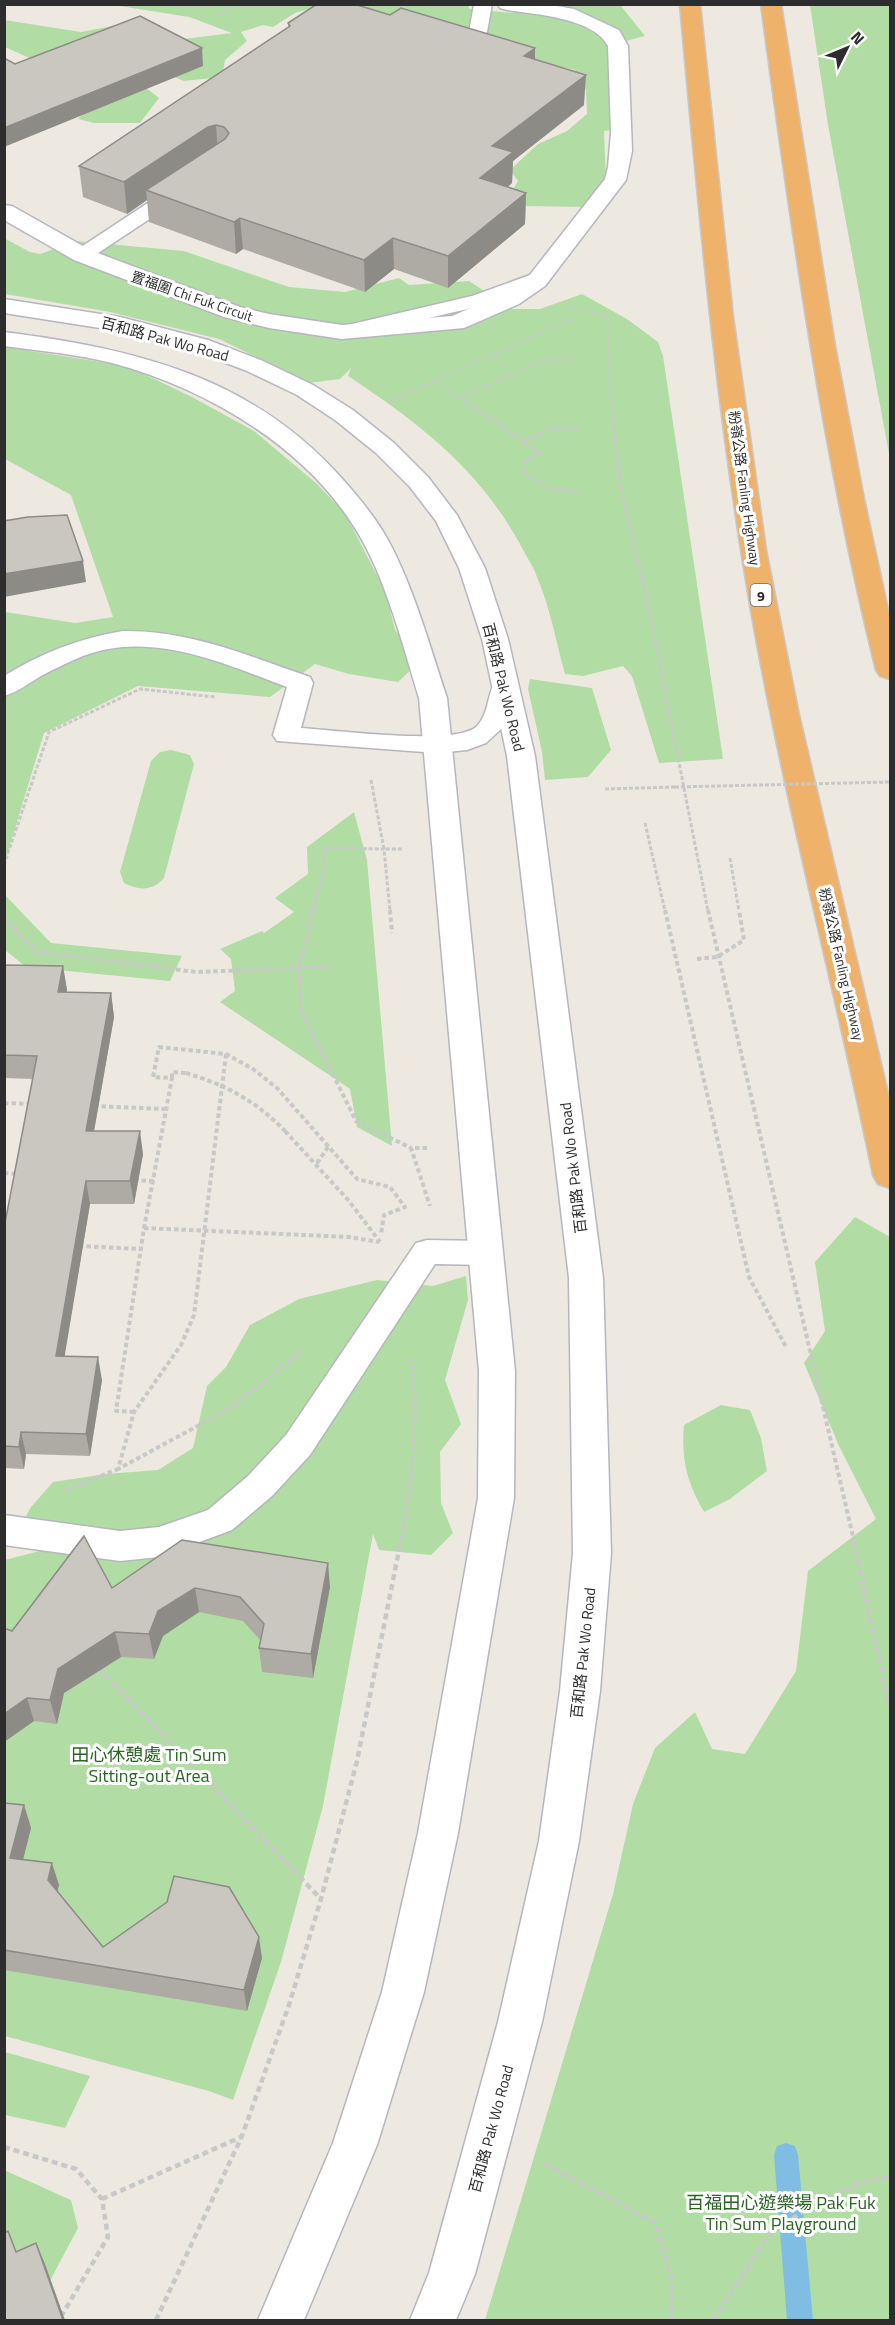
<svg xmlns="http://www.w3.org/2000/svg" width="895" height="2325" font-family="'Titillium Web','Noto Sans TC',sans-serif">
	<rect width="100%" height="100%" fill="#ede9e1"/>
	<path fill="#b1dda4" d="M467,4L470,9L513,13L518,5L623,4L621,6L645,36L626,41L627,128L604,131L606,183L584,207L522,206L505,203L518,181L510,170L538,144L567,131L587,114L586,90L575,70L501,53L322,5L295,13L273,27L263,25L241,32L247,41L225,60L222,77L184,81L160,71L127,73L159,98L140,123H94L78,119L100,97L76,79L5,47L4,20L81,32L123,24L183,39L232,33L189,17L113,5Z
		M810,5H890V459L828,125Z
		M4,238L30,252L40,254L76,241L184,251L289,287L345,292L399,278L409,285L469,281L512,309H540L582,294L627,319L658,342L663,356L723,759L659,763L632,676L623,666L583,676L565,674C556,642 550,607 537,577C533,565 525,555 520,544C477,467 420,424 348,376L351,368L340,379L309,383L219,339L110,312L5,294Z
		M5,347L127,366L192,397L254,431L316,483L345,513L386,593L395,630L421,660L398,682L349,674L315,664L270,697L138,686L44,733L5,861V612L75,623L113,617L71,495L5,459Z
		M530,679L592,688L611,750L588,777L545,780L542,752L528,689Z
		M171,750L190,755L194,764L164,878C153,891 139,891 124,883L120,872L151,761L160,752Z
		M354,812L367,860L392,1146L357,1127L350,1089L220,1002L235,991L231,959L220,949L262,931L264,933L294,912L275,898L308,874L307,847Z
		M4,894L51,943L182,956L170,981L26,967L5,950Z
		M855,1217L890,1237V2320H485L613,1894L633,1804L655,1748L695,1712L712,1749L745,1754L796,1671L808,1571L876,1519L839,1446L804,1363L825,1331L815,1262Z
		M466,1276L468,1300L445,1380L461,1424L440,1452L441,1503L453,1533L431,1555L379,1550L373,1534L323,1806L281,1962L233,2100L209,2091L5,2036V1560L78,1541L20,1527L31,1507L53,1482L106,1474L158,1470L193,1448L207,1386L226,1367L250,1325L299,1299L377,1280L433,1286Z
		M721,1405L750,1410L761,1438L767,1471L730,1499L704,1512C687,1483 681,1459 684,1425Z
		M5,2052L90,2076L65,2128L5,2115Z
		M4,2170L71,2200L78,2228L34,2311L5,2257Z"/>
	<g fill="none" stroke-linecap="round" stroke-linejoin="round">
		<path fill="#80bde3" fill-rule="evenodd" d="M786,2143L795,2146L798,2155L813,2320H787L774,2155L777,2146Z"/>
		<defs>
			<path id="lane" d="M474,4H492L487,32L484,36H472L469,32Z
				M182,183L189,185L192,189L189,193L89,259H75L72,255L75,251L175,185Z
				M541,271L548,273L551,277L548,281L485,305L342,338L335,336L331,332L335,328L472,296Z
				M123,631C189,630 249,656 310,677L313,683L301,728C334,730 454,746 476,727C489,715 487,694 496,680L505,678L514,680L517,686L509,714L500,730L486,743L467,750L437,753L277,741L273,735L287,687C222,663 152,630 83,656C68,662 54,669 41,676C29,683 18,692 4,696V676C41,653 80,638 123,631Z
				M427,1240L486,1241L497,1244L501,1253L497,1262L486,1265L435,1264L310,1455L272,1496L232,1530L159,1557L120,1561L4,1545V1515L120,1531L159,1527L208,1510L248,1476L286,1435L416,1243Z"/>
			<path id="street" d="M498,4H546L574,9L619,30L628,46L632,151L626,180L545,286L519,304L464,328L342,339L269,328L224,317L74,260L4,220V205L12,206L90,250L240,307L269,314L342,325L452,316L503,294L529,276L605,179L608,167L611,133L608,46C594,18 535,14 507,10L500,8Z"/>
			<path id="secondary" d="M4,299L120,317L208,340L263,361L313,385L353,410L394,443L428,477L457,515L485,568L508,639L535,756L603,1278L611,1553L600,1691L579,1841L542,2022L475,2274L456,2320H410L429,2273L498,2022L539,1841L560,1691L573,1553L569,1278L507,756L482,639L459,568L436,521L410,487L376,453L335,420L297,395L247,371L192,350L119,331L4,313Z
				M4,332C137,349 254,377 345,482C361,500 377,520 388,540C414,588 430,647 447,698L515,1371L514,1498L458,1833L424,1992L377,2145L304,2320H258L333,2143L382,1992L418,1833L478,1498L479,1371L419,698C404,649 387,584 362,540C312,450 209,389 112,363C77,354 40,351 4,346Z"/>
			<path id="highway" d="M680,4H700L733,317L766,550L799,715L890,1102V1188L878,1184L873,1175C836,992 787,811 754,627C717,421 699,213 680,4Z
				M761,4H781L835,346L864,499L890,619V679L880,676L876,670C822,452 791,227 761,4Z"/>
		</defs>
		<use href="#lane" stroke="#b5b6bf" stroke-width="3"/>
		<use href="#street" stroke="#b5b6bf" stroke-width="3"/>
		<use href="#secondary" stroke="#b5b6bf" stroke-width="3"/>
		<use href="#highway" stroke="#c8c8c8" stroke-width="3"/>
		<path stroke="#c8c8c8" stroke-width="2" stroke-dasharray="3 2" stroke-linecap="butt" d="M214,4L234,7L237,4
			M432,4L441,6
			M220,14L233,7
			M568,307L607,316L612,406
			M435,381L472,406
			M459,398L544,361L576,360
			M390,401L573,319"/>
		<path stroke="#c8c8c8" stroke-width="3" stroke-dasharray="4 2" stroke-linecap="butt" d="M470,405L541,453L526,460L524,472L548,489L581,492
			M612,405L620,484L651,619L708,911
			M523,442L552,428L579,430
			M371,780L384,849H402
			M605,789L675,787
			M645,823L665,911
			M730,858L739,911
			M4,865L49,732L140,689L215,697
			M313,911L324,867L325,848L384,849L390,911"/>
		<path stroke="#c8c8c8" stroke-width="4" stroke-dasharray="4.5 3" stroke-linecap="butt" d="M313,910L299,967L301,1010L356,1121L411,1148
			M390,910L392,933
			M665,910L749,1277L786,1347
			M708,910L854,1541
			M4,918L37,952L196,972L330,967
			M697,959L717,957L744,940L739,910
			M226,1054L194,1315L181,1345L134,1412L118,1469L231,1408L302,1351
			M172,1078V1072L186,1073
			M4,1103L33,1104
			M94,1106L165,1109
			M285,1131L349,1201L380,1242
			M427,1148H411L430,1206
			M317,1163L328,1147
			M4,1173L19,1174
			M134,1180L153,1181
			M144,1228L349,1237L379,1242
			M79,1246L141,1249
			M134,1412L116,1411L144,1228L172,1078L153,1077L159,1047L226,1054L253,1069L277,1088L357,1179L390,1187L405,1207L384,1215L381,1234
			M66,1490L118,1469
			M401,1541C413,1481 418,1419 412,1358"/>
		<path stroke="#c8c8c8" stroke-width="4.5" stroke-dasharray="6 4" stroke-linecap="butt" d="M853,1540L890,1709
			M98,1668L321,1899
			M4,2147L76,2169L102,2199L108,2237L59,2320
			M544,2164L655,2223L671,2275L672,2320
			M102,2199L241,2137
			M156,2320L242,2136L289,2005L321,1899L357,1761L401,1540
			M713,2320L768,2236L816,2202L868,2181L890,2177"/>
		<use href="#lane" fill="#fff" fill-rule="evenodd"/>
		<use href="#street" fill="#fff" fill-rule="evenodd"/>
		<use href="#secondary" fill="#fff" fill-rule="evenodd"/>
		<use href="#highway" fill="#eeb26b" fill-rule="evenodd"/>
		<path stroke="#c8c8c8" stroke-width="3" stroke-dasharray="4 2" stroke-linecap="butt" d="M675,787L890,782"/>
		<path stroke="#c8c8c8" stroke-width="4" stroke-dasharray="4.5 3" stroke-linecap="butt" d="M186,1073C226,1085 256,1101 285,1131"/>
	</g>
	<path fill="#adaba4" d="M390,15L535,48V59L584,105L513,161L512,183L508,187L526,193L525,224L448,288L394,269L365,292L243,249L236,254L149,222L147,200L127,214L83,197L79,166L288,27V23Z
		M4,965L63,966L67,992L111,993L114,1017L94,1131L143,1154L134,1204H90L64,1356L102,1380L90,1456L26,1454L24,1469L4,1468V1228L33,1079L4,1078Z
		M330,1587L313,1678L262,1672L259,1648L261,1641L243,1621L199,1612L163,1636L154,1659L121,1657L64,1693L57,1724L34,1721L4,1742V1628L12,1631L112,1588Z
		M4,1803L24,1805L31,1828L23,1859L59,1885L57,1891L103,1947L262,1958L247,2011L4,1970Z"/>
	<path fill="#8d8b86" d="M202,48L203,66L4,147V128Z
		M535,48V78L524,56Z
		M586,75L584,105L513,161L512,183L480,209V178L492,146Z
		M216,125L218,156L146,190L147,200L127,214L124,182L208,127Z
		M526,193L525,224L448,288V256Z
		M240,218L243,249L236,254L234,222Z
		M393,238L394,269L365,292L364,260Z
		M83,561L86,582L4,597V574Z
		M63,966L67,990L62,1016L58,992Z
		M111,993L114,1017L90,1154L86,1131Z
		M140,1131L143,1154L134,1204L130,1181Z
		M86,1181L90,1204L61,1378L56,1356Z
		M98,1357L102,1380L90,1456L86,1434Z
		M21,1432L26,1454L24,1469L19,1447Z
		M328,1563L330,1587L313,1678L311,1654Z
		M195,1588L199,1612L163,1636L154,1659L149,1634L158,1611Z
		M115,1632L121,1657L64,1693L57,1724L50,1700L58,1669Z
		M27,1698L34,1721L4,1742V1714Z
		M24,1805L31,1828L18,1880L10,1858Z
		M52,1863L59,1885L55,1901L48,1880Z
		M259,1937L262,1958L247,2011L244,1990Z
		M36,2243L45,2264L65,2320H62Z"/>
	<path fill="#c9c7bf" stroke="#8d8b86" stroke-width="1.5" d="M317,4H354L390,15L401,8L535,48L524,56L586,75L492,146L513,152L480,178L526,193L448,256L393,238L364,260L240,218L234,222L146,190L225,139L229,133L224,127L216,125L208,127L124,182L79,166L290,26L288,23Z
		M140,16L202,48L4,128V58L15,64Z
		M67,515L83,561L4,574V521L28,517Z
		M4,965L63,966L58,992L111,993L86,1131H140L130,1181H86L56,1356L98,1357L86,1434L21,1432L19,1447L4,1446V1228L37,1056L4,1055Z
		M84,1536L112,1588L182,1540L328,1563L311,1654L259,1648L264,1624L240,1597L195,1588L158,1611L149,1634L115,1632L58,1669L50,1700L27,1698L4,1714V1628L12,1631Z
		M4,1803L24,1805L10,1858L52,1863L48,1880L103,1947L167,1902L174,1876L229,1887L259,1937L244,1990L4,1950Z
		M8,2231L16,2252L36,2243L63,2320H4V2233Z"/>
	<g text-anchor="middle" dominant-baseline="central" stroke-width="6" stroke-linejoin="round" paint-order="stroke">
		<g font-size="14" fill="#2d2d2d" stroke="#fff">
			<text transform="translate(192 296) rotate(19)">置福圍 Chi Fuk Circuit</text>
			<text transform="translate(745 488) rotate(82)">粉嶺公路 Fanling Highway</text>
			<text transform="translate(842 964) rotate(77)">粉嶺公路 Fanling Highway</text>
		</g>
		<rect fill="#fff" stroke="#6c6c6c" stroke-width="1.5" x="750.5" y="584" width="21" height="22" rx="4.5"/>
		<g font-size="14" font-weight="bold" fill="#2d2d2d">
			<text x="761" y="595">9</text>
		</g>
		<g font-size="15" fill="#2d2d2d" stroke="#fff">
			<text transform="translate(165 339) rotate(15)">百和路 Pak Wo Road</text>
			<text transform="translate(504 687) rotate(76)">百和路 Pak Wo Road</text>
			<text transform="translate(573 1168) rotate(-97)">百和路 Pak Wo Road</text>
			<text transform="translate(583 1653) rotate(-84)">百和路 Pak Wo Road</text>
			<text transform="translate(491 2129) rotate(-75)">百和路 Pak Wo Road</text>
		</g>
		<g font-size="18" fill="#296423" stroke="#fff">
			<text x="149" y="1754">田心休憩處 Tin Sum<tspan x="149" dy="21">Sitting-out Area</tspan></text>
			<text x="781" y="2202">百福田心遊樂場 Pak Fuk<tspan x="781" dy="21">Tin Sum Playground</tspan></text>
		</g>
	</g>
	<rect width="895" height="2325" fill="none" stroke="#2d2d2d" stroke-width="12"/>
	<g transform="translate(847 48) rotate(47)" stroke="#ffffff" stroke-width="4.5" paint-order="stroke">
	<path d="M0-4.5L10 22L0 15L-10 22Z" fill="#2d2d2d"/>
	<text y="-9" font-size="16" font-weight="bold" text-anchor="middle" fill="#2d2d2d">N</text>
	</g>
</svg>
